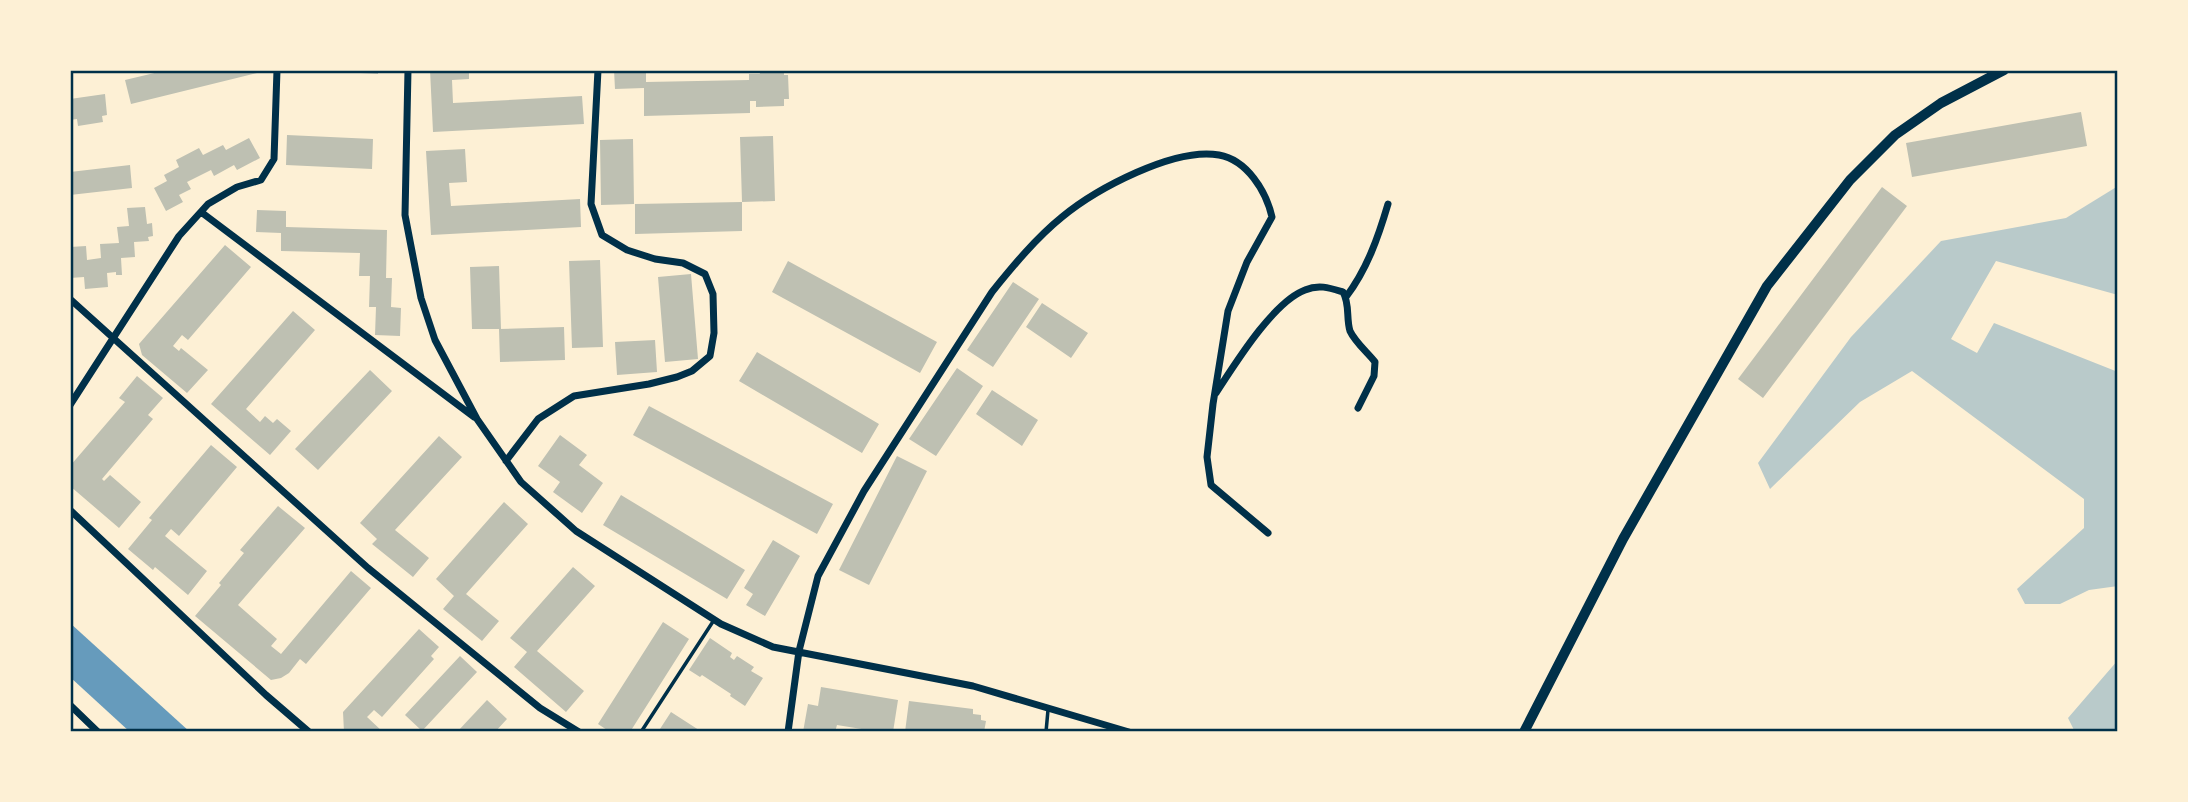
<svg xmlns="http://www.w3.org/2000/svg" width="2188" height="802" font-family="Arial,sans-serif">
	<rect width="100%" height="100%" fill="#fdf0d5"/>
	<path fill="#b9caca" d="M2118,186V295L1996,261L1951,339L1977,353L1994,323L2118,372V586L2089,590L2060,604H2025L2017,589L2084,528V499L1912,371L1860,402L1770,489L1758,463L1851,337L1941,241L2066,218Z
		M2118,660V732H2075L2068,718Z"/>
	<path fill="#669bbc" d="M70,623L190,732H130L70,677Z"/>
	<path fill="#bec0b2" d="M167,70H260L261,72L131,104L125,80Z
		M344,70H378V74L343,72Z
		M430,70H469V79L452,80L453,103L582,96L584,124L433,132Z
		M614,70H646V82L749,80V74H760L759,70H784V75H788L789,99H784V106L756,107V101H750V113L644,116V88L615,89Z
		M105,94L107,115L102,116L103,122L78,126L77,119L70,120V99Z
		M2081,112L2087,146L1912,177L1906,143Z
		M287,135L373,139L372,169L286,165Z
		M773,136L775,201L742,202V231L635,234V204L742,202L740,137Z
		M249,138L260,158L237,170L234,165L214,176L211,170L187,182L191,189L179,195L183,202L166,211L154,188L167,181L164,175L179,167L176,160L199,148L203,155L223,145L226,150Z
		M633,139L634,204L601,205L600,140Z
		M465,149L467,182L449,183L451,206L580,199L581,227L431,235L426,151Z
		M130,165L132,188L70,195V172Z
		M1882,187L1907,206L1763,398L1738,379Z
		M145,207L147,224L152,223L153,236L148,237L149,241L134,242L135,257L121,258L122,275H116V272L107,273L108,287L85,289L84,277L70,278V247L86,246L87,260L101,258L100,244L119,243L117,227L129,226L127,208Z
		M257,210L286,211V227L387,230L386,278H392L391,307L401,308L400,336L375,335L376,307H369L370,276H359L360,253L281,251V233L256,232Z
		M225,245L251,267L188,340L182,335L173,346L179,351L181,348L208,370L187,393L142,355L139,344Z
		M600,260L603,347L572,348L569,261Z
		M788,261L937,342L920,373L772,292Z
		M499,266L501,329H472L470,267Z
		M691,274L698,359L665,362L658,277Z
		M1013,282L1039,299L993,367L967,350Z
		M1042,303L1088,333L1071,358L1026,327Z
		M293,311L315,330L246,409L260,422L265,416L273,423L277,419L291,431L270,455L211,404Z
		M564,327L565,360L500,362L499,329Z
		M655,340L657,372L617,375L615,342Z
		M757,352L879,424L862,453L739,381Z
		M957,368L983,386L936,456L909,439Z
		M370,370L392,391L318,470L295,449Z
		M137,376L163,398L148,415L153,419L102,479L104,481L110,475L141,502L119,528L70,486V466L125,402L119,398Z
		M992,390L1038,420L1022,446L976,414Z
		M649,406L833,504L817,534L633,435Z
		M560,435L587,455L579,465L603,483L582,513L553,492L560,482L538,466Z
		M439,436L462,457L395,530L429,558L413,577L372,544L377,539L360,523Z
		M211,445L237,467L179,536L171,529L165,536L207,571L188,595L155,567L153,570L128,549L152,520L149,518Z
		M897,456L927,471L869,585L839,570Z
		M621,495L745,570L727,599L603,525Z
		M504,502L528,524L466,594L499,621L482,641L443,609L454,596L436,579Z
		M278,506L305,528L238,605L277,639L271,646L281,654L351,571L371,588L306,664L300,659L289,673L281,678L271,680L195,616L221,585L219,583L244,553L240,550Z
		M773,540L800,556L765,616L746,605L753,594L744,588Z
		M573,567L595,586L537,651L584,691L566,712L514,667L527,652L510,638Z
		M663,622L689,639L630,732H610L598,724Z
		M419,629L439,647L431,656L434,659L382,717L374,710L367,717L383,732H344L343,712Z
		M710,638L732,653L730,657L734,660L737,656L754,667L751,671L763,678L745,706L730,696L731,694L702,675L700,677L689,670Z
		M460,656L477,672L422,731L405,715Z
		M821,687L898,700L893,732H880L837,725L835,732H803L808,704L818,706Z
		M487,700L507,719L495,732H457Z
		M909,701L973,709V714L981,715V720L986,721L984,732H905Z
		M671,712L702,732H658Z"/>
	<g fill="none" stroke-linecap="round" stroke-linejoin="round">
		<path stroke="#003049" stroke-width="3.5" d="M641,732L714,620
			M1046,732L1048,710"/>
		<path stroke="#003049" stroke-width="7" d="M408,70L405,215L421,298L435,340L477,419L521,482L576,531L721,624L773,647L973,686L1129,732
			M201,212L474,417
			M1346,297C1367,269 1378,238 1388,204
			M70,299L368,568L540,708L579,732
			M1216,393C1235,364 1273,302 1305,290C1319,284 1330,288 1343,292C1350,304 1346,318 1350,331C1355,342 1368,353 1375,362L1374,376L1358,408
			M70,405L179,236L208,204L237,187L261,180L274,159L277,70
			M506,461L538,419L574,396L649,384L677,377L692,371L710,356L714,333L713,294L705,274L683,263L655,259L627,250L602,235L591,204L598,70
			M70,510L266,695L309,732
			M70,705L98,732
			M788,732L799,651L818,576L864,491L992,292C1013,266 1036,238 1062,217C1096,189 1174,147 1219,155C1247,160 1266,191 1272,217L1247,262L1228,311L1213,404L1207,457L1211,485L1268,533"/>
		<path stroke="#003049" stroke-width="10" d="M1524,732L1623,539L1767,286L1850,180L1895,135L1941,103L2004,70"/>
	</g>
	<rect width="2188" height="802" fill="none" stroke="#fdf0d5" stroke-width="144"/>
	<rect x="72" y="72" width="2044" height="658" fill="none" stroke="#003049" stroke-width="2.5"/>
</svg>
